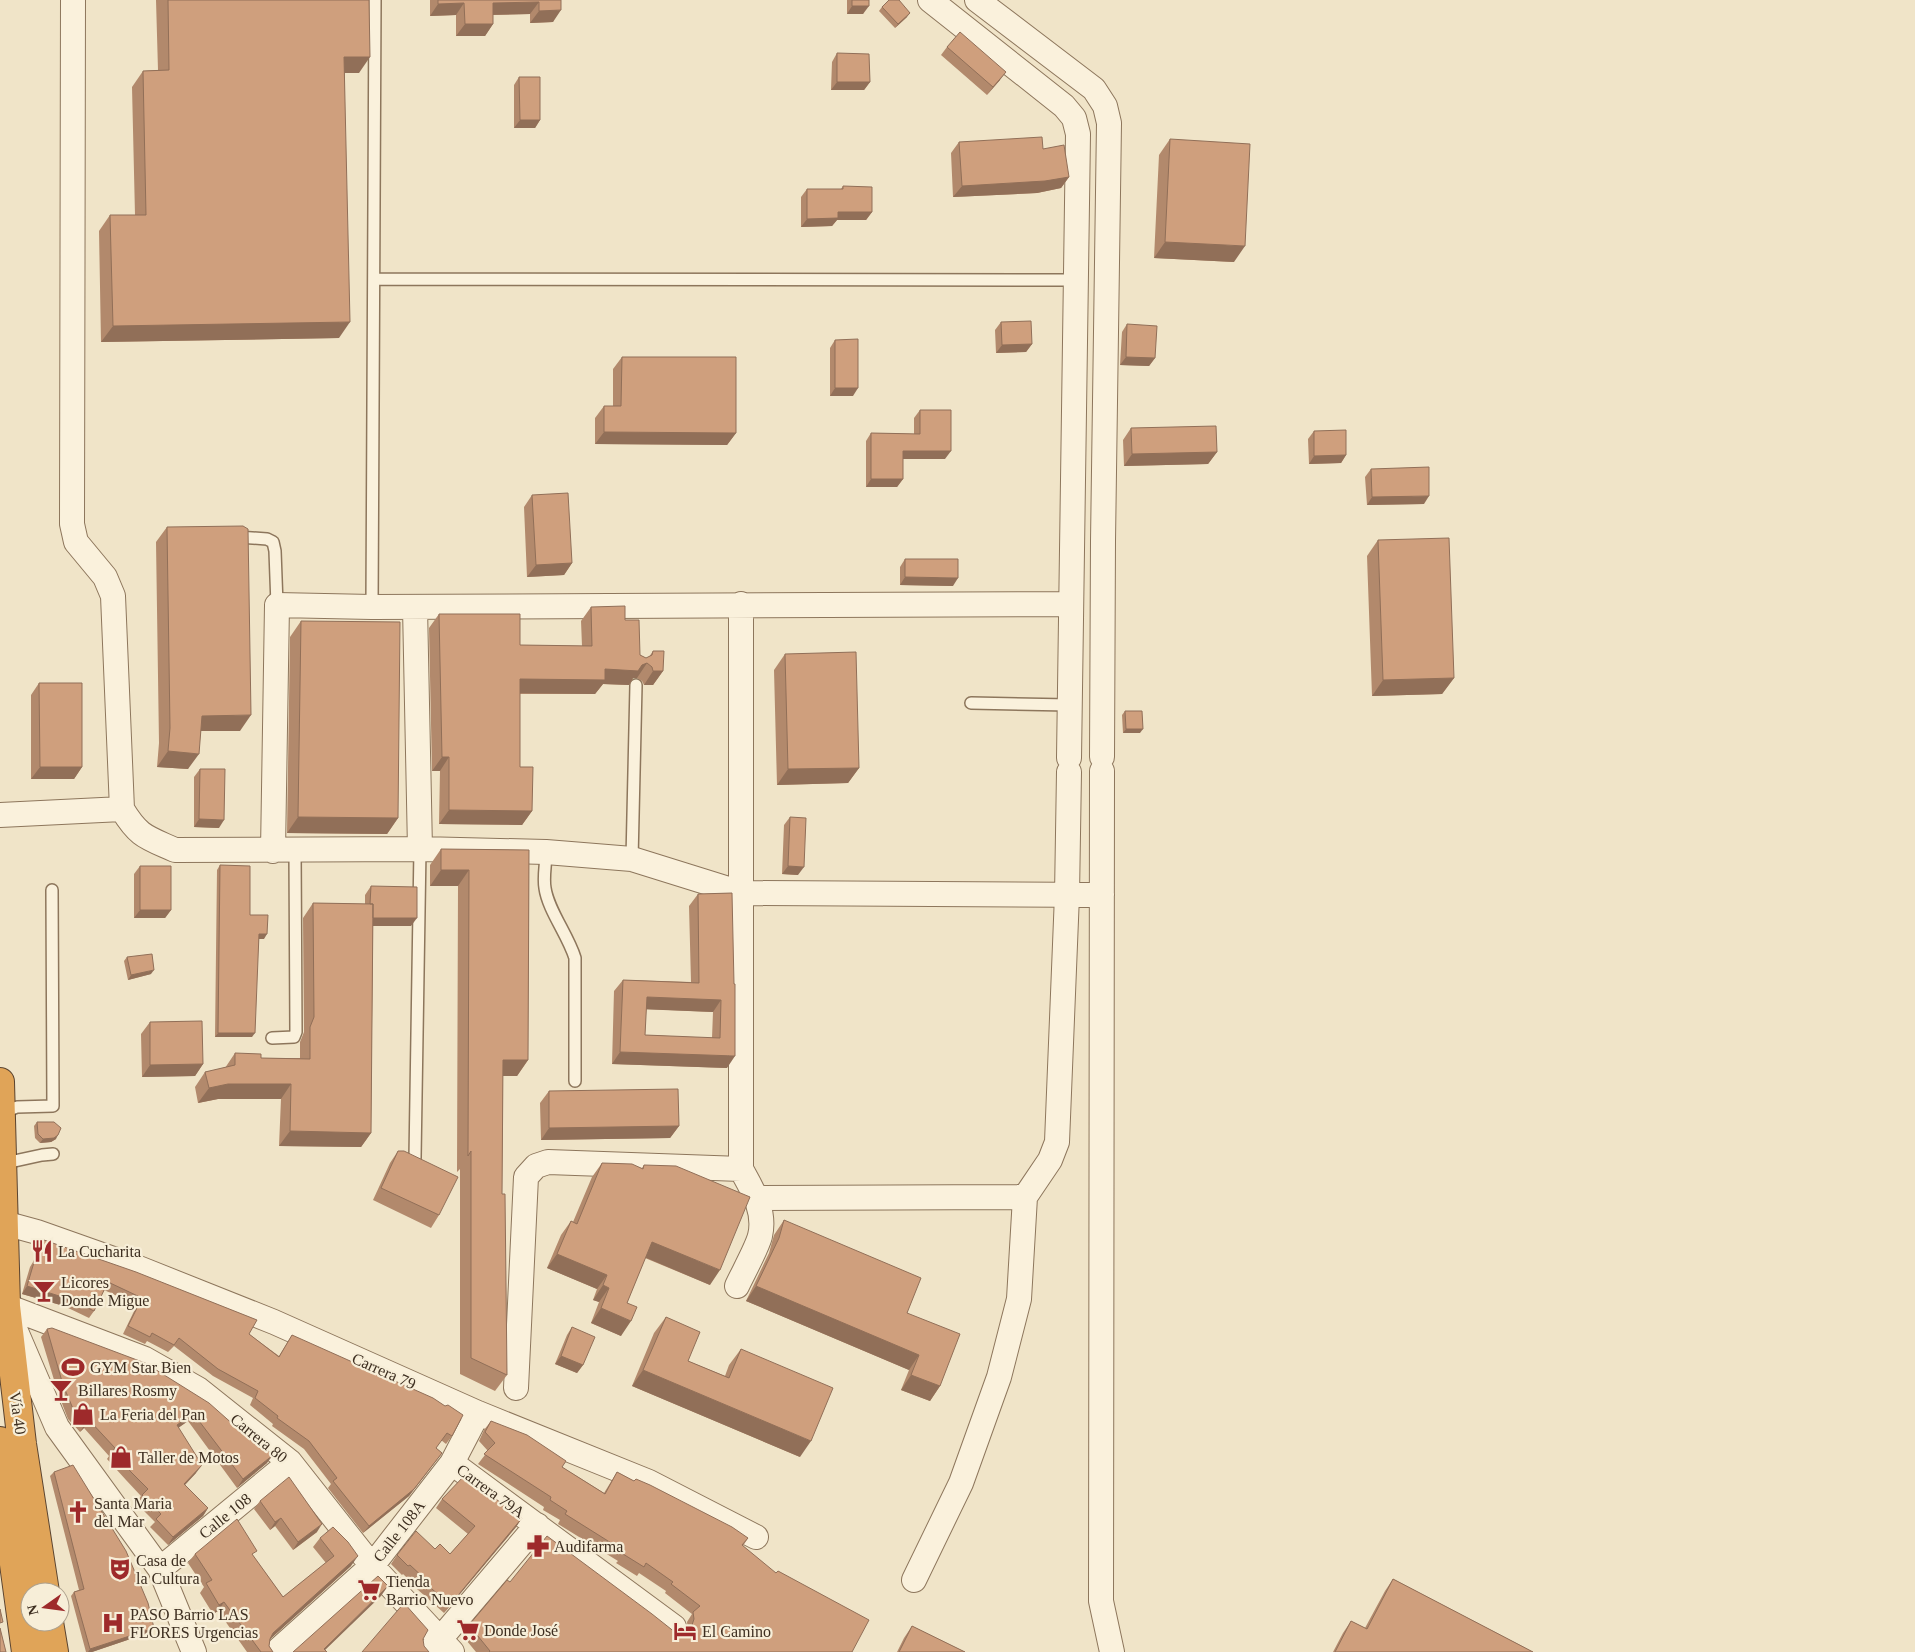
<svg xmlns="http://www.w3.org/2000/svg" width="1915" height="1652" font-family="Georgia,serif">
	<rect width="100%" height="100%" fill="#f0e4c8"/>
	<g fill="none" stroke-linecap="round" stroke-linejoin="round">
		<defs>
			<path id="lane" d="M375,279L1076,280
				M238,537L267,539L273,542L275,551L277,605
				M372,607L375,0
				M971,703L1069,705
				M546,852C546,864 543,877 545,888C548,910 568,935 575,958V1081
				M632,859L636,685
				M272,1038L294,1037L296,1032L295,851
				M2,1113L17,1107L53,1106L52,890
				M415,1158L420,849
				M1,1164L42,1155L53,1154"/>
			<path id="street" d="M73,0L72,524L76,542L105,577L113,596L122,809C139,837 146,837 175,850L420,849L546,852L632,859L741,893L1102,895
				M930,0L1064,106L1074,118L1078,134L1069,758
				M977,0L1094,89L1105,106L1109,123L1103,541L1102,757
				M415,607L420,849
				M1102,771L1101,1601L1112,1652
				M0,815L122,809
				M273,851L277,605L372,607L1071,604
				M756,1198L1025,1197
				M4,1223L37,1232L136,1267L274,1322L478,1413L649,1482L756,1537
				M737,1286C743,1273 757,1248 760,1236C766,1211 752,1189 741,1169V604
				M6,1306L145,1359L198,1389L290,1462L372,1566L452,1652
				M12,1322L57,1427L160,1569L194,1652
				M516,1388L526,1177L536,1166L548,1162L741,1169
				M452,1463L674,1627
				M160,1569L290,1462
				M914,1580L961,1483L999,1377L1019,1299L1025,1197L1050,1160L1057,1142L1067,895L1069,772
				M430,1651L537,1525
				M276,1652L372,1566L452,1463L478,1413"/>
			<path id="highway" d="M0,1082L6,1306L22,1444L45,1592
				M0,1441L11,1542L26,1652
				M49,1622L54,1652"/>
		</defs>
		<use href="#lane" stroke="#8d765c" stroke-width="14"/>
		<use href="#street" stroke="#8d765c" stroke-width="26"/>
		<use href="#highway" stroke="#5b4430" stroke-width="30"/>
		<use href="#lane" stroke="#faf1dc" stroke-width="11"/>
		<use href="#street" stroke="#faf1dc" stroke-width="24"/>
		<use href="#highway" stroke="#e0a458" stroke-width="28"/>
	</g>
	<path fill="#b2896c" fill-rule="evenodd" d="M156,0H369L359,73H345L339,338L101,342L99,231L110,215H135L132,87L143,71L158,70Z
		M430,0H561L553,22L530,23V14L493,15V24L485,36H456V15L430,16Z
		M847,0H869L863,14H847Z
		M882,7L907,17L895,28L879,11Z
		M947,47L1000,80L987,95L941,55Z
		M837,53L870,82L864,90H831L832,62Z
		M519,77L540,120L535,128H514V85Z
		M1170,139L1234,262L1154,258L1159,155Z
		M959,142L1043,149L1069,177L1061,188L1037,193L953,197L951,153Z
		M843,186L872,212L866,220H837L832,226L801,227V197L807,189H841Z
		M1001,322L1032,344L1026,352L996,353L995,330Z
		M1127,324L1155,358L1149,366L1120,365L1122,332Z
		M835,340L853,396H830V348Z
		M622,357L736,433L727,445L595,444V418L604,406H613V369Z
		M920,410L945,459H903V479L897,487H866V441L871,433L914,434V418Z
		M1131,428L1217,452L1208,464L1124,466L1123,440Z
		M1314,431L1346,455L1341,463L1309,464L1308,439Z
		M1371,469L1424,504L1367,505L1365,477Z
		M532,495L572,563L564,575L527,577L524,507Z
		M167,527L240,731H201L188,769L157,767L159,743L156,542Z
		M1378,540L1454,678L1442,694L1372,696L1367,556Z
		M905,559L953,586L900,585V567Z
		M591,607L625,620L640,655L646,658L649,657L653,651L663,671L653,685H644L642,681L637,678H633L629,685L603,684L595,694H520V767L532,811L522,825L439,824L440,771H432L429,628L439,614L520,645L582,646L581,621Z
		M301,621L398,818L387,834L287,833L290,637Z
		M785,654L859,768L848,783L777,785L774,670Z
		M39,683L82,767L74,779H31V695Z
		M1125,711L1140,733H1123L1122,715Z
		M200,769L219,828L194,827V777Z
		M790,817L798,875L782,874L784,825Z
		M441,849L529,850L528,1060L517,1076H503L502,1194L507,1375L495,1391L460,1374V1169L457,1172L458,886H430V865Z
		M220,865L264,939H259L252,1037H215L217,870Z
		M140,866L171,910L165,918H134V874Z
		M371,886L411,926H373L371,1133L361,1147L279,1146L281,1099H218L198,1103L195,1087L205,1072L225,1068L235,1053L261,1058H300V1042L304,1032L303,918L313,903L365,904V895Z
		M732,893L727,1068L612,1064L614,991L623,980L691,982L689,906L698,894ZM646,1009L713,1012L712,1038L645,1035Z
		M127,957L151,974L128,980L124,961Z
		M150,1022L203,1064L195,1076L142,1077L141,1034Z
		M549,1091L679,1126L670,1138L541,1140L540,1103Z
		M37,1122L56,1139L51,1142L40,1143L35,1138L34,1126Z
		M398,1151L439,1215L431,1228L373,1200L390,1163Z
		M602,1163L642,1168L644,1165L710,1285L645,1258L627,1303L621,1336L591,1323L599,1302L593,1300L597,1289L547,1268L561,1235L571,1221L573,1222L592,1177Z
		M784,1220L907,1313L940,1386L930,1401L901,1390L909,1370L746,1301L769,1253L774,1235Z
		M44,1240L249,1334L279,1356L292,1335L452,1436L446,1444L441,1440L436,1448L442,1453L409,1496L363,1533L328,1488L331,1484L304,1449L272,1426L273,1424L250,1405L253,1398L213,1376L174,1346L168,1352L147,1341L145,1344L123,1334L137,1305L104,1290L94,1311L89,1318L64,1306L22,1294L30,1267L33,1262L39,1247Z
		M666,1317L688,1361L725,1376L729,1365L741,1349L800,1457L632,1386L654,1333Z
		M572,1327L583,1365L577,1373L555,1364L567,1335Z
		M47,1329L145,1363L267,1463L237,1488L188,1421L178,1428L196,1473L185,1485L208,1508L203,1516L168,1545L150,1527L155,1522L136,1503L141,1496L126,1480L107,1459L109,1456L84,1428L80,1432L68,1419L58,1393L41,1337Z
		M491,1421L562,1467L604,1493L617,1472L634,1481L748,1538L743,1546L852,1652H476L462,1635L469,1625L510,1582L676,1633L688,1629L687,1622L692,1614L665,1593L666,1591L639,1573L637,1576L616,1563L618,1561L558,1524L560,1520L543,1510L544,1507L478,1464L488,1451L479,1441L484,1430Z
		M54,1472L154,1628L151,1632L92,1652H86L71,1596L74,1592L79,1590L50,1476Z
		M442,1499L522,1518L516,1527L444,1613L417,1589L418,1588L403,1574L402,1575L391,1564L397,1555L435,1549L450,1554L468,1534L436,1508Z
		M260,1501L317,1532L293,1550L275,1526L270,1530L254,1509Z
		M320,1538L351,1566L270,1639L269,1646L273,1652H247L218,1611L213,1614L200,1593L204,1587L188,1563L195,1554L253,1556L283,1597L326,1563L313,1547Z
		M1393,1579L1533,1652H1333L1343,1633L1351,1621L1365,1628L1385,1591Z
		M912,1626L965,1652H897L904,1638Z"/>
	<path fill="#916f58" d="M539,2L530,14L484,15L493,3Z
		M464,3L456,15L430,16L438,4Z
		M852,6H869L863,14H847Z
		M561,10L553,22L530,23L539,11Z
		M910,13L907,17L895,28L898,24Z
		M465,24H493L485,36H456Z
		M344,57H370L359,73H333Z
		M1006,72L1000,80L987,95L993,87Z
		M837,82H870L864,90H831Z
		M520,120H540L535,128H514Z
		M1069,177L1061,188L1037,193L953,197L962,186Z
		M838,212H872L866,220H837L832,226L801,227L807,219Z
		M1165,242L1245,246L1234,262L1154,258Z
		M350,322L339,338L101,342L113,326Z
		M1032,344L1026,352L996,353L1002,345Z
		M1126,357L1155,358L1149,366L1120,365Z
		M835,388H858L853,396H830Z
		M604,432L736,433L727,445L595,444Z
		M903,451H951L945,459H897Z
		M1217,452L1208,464L1124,466L1132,454Z
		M1346,455L1341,463L1309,464L1314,456Z
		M871,479H903L897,487H866Z
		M1429,496L1424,504L1367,505L1372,497Z
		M572,563L564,575L527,577L536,565Z
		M905,577L958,578L953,586L900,585Z
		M647,663L637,678H633L629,685L603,684L595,694L510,693L520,679Z
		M653,671H663L653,685H644Z
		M1454,678L1442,694L1372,696L1383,680Z
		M251,715L240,731H191L202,716Z
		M1126,729H1143L1140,733H1123Z
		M168,751L199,754L188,769L157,767Z
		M442,757H449L440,771H432Z
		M40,767H82L74,779H31Z
		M859,768L848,783L777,785L788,769Z
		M449,810L532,811L522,825L439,824Z
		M298,817L398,818L387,834L287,833Z
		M199,819L224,820L219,828L194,827Z
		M788,866L804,867L798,875L782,874Z
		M441,870H469L458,886H430Z
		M140,910H171L165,918H134Z
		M370,918H417L411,926H365Z
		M259,934H267L264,939H256Z
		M154,970L151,974L128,980L131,975Z
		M647,997L721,1000L713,1012L638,1009Z
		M218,1033H255L252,1037H215Z
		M620,1052L735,1056L727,1068L612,1064Z
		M503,1060H528L517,1076H492Z
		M203,1064L195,1076L142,1077L150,1065Z
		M228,1084H291L281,1099H218L198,1103L209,1088Z
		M679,1126L670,1138L541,1140L549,1128Z
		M290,1131L371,1133L361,1147L279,1146Z
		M58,1135L56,1139L51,1142L40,1143L43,1139Z
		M652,1242L720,1270L710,1285L642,1256Z
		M557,1254L607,1275L597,1289L547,1268Z
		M603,1285L609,1288L599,1302L593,1300Z
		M27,1286L69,1299L64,1306L22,1294Z
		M756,1286L919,1355L909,1370L746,1301Z
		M601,1308L631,1321L621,1336L591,1323Z
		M561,1356L583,1365L577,1373L555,1364Z
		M643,1370L811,1441L800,1457L632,1386Z
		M911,1375L940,1386L930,1401L901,1390Z
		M193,1413L188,1421L171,1433L177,1425Z
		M89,1420L84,1428L80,1432L85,1424Z
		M442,1453L409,1496L363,1533L369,1526Z
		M273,1455L267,1463L237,1488L243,1479Z
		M202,1465L196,1473L178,1492L184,1484Z
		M208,1508L203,1516L168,1545L173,1537Z
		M281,1518L275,1526L270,1530L275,1522Z
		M522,1518L516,1527L444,1613L450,1605Z
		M322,1524L317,1532L293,1550L298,1542Z
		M358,1556L351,1566L267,1642L273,1633Z
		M388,1586L381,1596L323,1652L324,1649Z
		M224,1602L218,1611L213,1614L219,1605Z
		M154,1628L151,1632L92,1652H88L90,1649Z"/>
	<path fill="#cf9f7d" stroke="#916f58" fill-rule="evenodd" d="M168,0H369L370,57H344L350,322L113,326L110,215H146L143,71L169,70Z
		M438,0H561V10L539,11V2L493,3V24H465L464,3L438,4Z
		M852,0H869V6H852Z
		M889,0H899L910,13L898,24L882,7Z
		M960,32L1006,72L993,87L947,47Z
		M837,53L869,54L870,82H837Z
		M519,77H540V120H520Z
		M1042,137L1043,149L1064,145L1069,177L1045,181L962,186L959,142Z
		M1170,139L1250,144L1245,246L1165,242Z
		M843,186L872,187V212H838V218L807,219V189H843Z
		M1031,321L1032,344L1002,345L1001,322Z
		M1127,324L1157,326L1155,358L1126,357Z
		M858,339V388H835V340Z
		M622,357H736V433L604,432V406H621Z
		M920,410H951V451H903V479H871V433L920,434Z
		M1216,426L1217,452L1132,454L1131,428Z
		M1346,430V455L1314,456V431Z
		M1429,467V496L1372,497L1371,469Z
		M568,493L572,563L536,565L532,495Z
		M243,526L248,529L251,715L202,716L199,754L168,751L170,728L167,527Z
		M1449,538L1454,678L1383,680L1378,540Z
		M905,559H958V578L905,577Z
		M625,606V620H639L640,655L646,658L652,655L653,651H664L663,671H653L652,667L647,663L642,665L638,671L605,669V680L520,679V767H533L532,811L449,810V757H442L439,614H520V645L592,646L591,607Z
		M301,621L400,622L398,818L298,817Z
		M856,652L859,768L788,769L785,654Z
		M39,683H82V767H40Z
		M1125,711H1142L1143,729H1126Z
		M200,769H225L224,820L199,819Z
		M790,817L806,818L804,867L788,866Z
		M441,849L529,850L528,1060H503L502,1194H505L507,1375L471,1358V1151L468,1156L469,870H441Z
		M220,865L250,866V915H268L267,934H259L255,1033H218Z
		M140,866H171V910H140Z
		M371,886L417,887V918H373V904H370Z
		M732,893L734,984H735V1056L620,1052L623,980L699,983L698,894ZM647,997L721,1000L720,1038L645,1035Z
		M313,903L373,904L371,1133L290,1131L291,1084H228L209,1088L205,1072L235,1065V1053L261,1054V1058L310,1059V1027L314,1017Z
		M152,954L154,970L131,975L127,957Z
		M202,1021L203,1064L150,1065V1022Z
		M678,1089L679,1126L549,1128V1091Z
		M37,1122H54L61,1128L58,1135L54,1138L43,1139L38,1134Z
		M398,1151H404L458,1177L439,1215L381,1188Z
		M602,1163L632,1164L643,1169L644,1165L676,1166L750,1197L720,1270L652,1242L627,1303L637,1307L631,1321L601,1308L609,1288L603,1285L607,1275L557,1254L571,1221L577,1224Z
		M784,1220L921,1278L907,1313L960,1334L940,1386L911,1375L919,1355L756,1286L779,1238Z
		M44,1240L136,1272L257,1320L249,1334L279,1357L292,1335L433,1398L445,1406L448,1405L463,1415L452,1436L447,1433L436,1448L442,1453L414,1489L369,1526L333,1481L337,1478L309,1441L277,1418L278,1416L255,1398L258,1391L218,1369L179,1338L174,1345L152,1333L150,1337L128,1326L142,1298L108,1282L94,1311L69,1299L27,1286L35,1259L37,1260Z
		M666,1317L700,1332L688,1361L729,1378L741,1349L833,1388L811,1441L643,1370Z
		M572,1327L595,1337L583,1365L561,1356Z
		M52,1328L145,1363L209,1403L244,1434L246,1432L273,1455L243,1479L193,1413L177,1425L202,1465L184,1484L208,1508L173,1537L156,1519L161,1514L142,1495L148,1489L131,1472L113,1451L115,1448L89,1420L85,1424L74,1411L63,1385L47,1329Z
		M491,1421L527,1435L566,1461L562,1467L605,1494L617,1472L634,1481L636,1479L650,1485L732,1527L748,1538L742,1545L776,1573L778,1571L869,1620L852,1652H489L490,1651L469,1625L507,1580L510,1582L547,1536L652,1614L676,1633L678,1630H687L692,1625L694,1619L693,1612L700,1606L671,1584L673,1582L646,1563L644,1567L623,1554L624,1551L565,1514L567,1511L550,1500L551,1497L484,1454L495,1443L485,1432Z
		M73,1465L126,1551L148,1603L154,1628L90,1649L74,1592L84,1589L54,1472Z
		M464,1476L522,1518L450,1605L423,1581L425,1579L410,1565L408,1566L397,1555L416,1531L435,1549L440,1544L450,1554L475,1526L442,1499Z
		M289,1477L322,1524L298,1542L281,1518L275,1522L260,1501Z
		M237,1519L257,1551L252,1554L283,1597L334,1556L320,1538L333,1527L348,1542L358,1556L273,1633L270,1639L269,1646L273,1652H261L224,1602L219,1605L206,1583L212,1580L195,1554Z
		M378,1576L388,1586L324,1649L327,1652H293Z
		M1393,1579L1533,1652H1335L1351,1621L1367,1629Z
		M404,1603L428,1630L423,1639L424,1646L429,1652H362Z
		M0,1609L3,1622L0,1623Z
		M912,1626L965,1652H899Z
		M0,1628L6,1652H0Z"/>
	<defs>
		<symbol id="restaurant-bare" viewBox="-9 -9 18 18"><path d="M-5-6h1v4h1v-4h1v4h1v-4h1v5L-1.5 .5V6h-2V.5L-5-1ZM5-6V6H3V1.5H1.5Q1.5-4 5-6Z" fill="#9e2a2b" stroke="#f7eed8" stroke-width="2.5" paint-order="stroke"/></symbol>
		<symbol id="bar-bare" viewBox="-9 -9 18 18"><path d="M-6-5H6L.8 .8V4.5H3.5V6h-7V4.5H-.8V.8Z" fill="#9e2a2b" stroke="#f7eed8" stroke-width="2.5" paint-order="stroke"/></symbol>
		<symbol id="stadium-bare" viewBox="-9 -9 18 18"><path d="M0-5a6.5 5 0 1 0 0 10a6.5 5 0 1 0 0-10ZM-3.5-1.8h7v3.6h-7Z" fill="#9e2a2b" stroke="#f7eed8" stroke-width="2.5" paint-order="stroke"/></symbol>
		<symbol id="shop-bare" viewBox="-9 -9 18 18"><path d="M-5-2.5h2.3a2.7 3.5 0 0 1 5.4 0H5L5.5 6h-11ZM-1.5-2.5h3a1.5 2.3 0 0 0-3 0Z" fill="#9e2a2b" stroke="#f7eed8" stroke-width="2.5" paint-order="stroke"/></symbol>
		<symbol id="church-bare" viewBox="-9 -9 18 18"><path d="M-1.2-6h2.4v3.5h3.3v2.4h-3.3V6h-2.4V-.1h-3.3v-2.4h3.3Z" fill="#9e2a2b" stroke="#f7eed8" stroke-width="2.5" paint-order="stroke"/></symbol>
		<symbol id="pharmacy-bare" viewBox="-9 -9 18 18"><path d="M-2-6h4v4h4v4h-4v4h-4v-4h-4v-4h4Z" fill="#9e2a2b" stroke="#f7eed8" stroke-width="2.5" paint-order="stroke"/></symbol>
		<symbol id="theatre-bare" viewBox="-9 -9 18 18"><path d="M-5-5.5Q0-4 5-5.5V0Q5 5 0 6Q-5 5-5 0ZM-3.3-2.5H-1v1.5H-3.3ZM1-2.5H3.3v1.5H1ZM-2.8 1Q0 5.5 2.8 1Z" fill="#9e2a2b" stroke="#f7eed8" stroke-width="2.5" paint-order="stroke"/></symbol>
		<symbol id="supermarket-bare" viewBox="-9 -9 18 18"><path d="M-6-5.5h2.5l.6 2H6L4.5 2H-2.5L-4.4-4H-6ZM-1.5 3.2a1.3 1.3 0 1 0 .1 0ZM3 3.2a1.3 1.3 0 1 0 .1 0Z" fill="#9e2a2b" stroke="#f7eed8" stroke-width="2.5" paint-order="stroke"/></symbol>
		<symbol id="hospital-bare" viewBox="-9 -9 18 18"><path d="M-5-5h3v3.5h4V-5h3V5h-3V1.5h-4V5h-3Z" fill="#9e2a2b" stroke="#f7eed8" stroke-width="2.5" paint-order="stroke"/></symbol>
		<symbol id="hotel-bare" viewBox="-9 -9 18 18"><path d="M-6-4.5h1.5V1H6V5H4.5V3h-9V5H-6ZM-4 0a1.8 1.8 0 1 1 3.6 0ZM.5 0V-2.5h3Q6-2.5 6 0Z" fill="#9e2a2b" stroke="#f7eed8" stroke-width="2.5" paint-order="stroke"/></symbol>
	</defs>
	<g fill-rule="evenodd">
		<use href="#restaurant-bare" x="26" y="1235" width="32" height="32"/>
		<use href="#bar-bare" x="28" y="1275" width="32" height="32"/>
		<use href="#stadium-bare" x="57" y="1351" width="32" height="32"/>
		<use href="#bar-bare" x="45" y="1374" width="32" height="32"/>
		<use href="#shop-bare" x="67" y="1398" width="32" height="32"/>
		<use href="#shop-bare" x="105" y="1441" width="32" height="32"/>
		<use href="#church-bare" x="62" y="1496" width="32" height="32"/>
		<use href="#pharmacy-bare" x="522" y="1530" width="32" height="32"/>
		<use href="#theatre-bare" x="104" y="1553" width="32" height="32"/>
		<use href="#supermarket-bare" x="353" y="1574" width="32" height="32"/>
		<use href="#hospital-bare" x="97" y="1607" width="32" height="32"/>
		<use href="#supermarket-bare" x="452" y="1614" width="32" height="32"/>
		<use href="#hotel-bare" x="669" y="1615" width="32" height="32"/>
	</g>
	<g text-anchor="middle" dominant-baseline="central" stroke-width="4.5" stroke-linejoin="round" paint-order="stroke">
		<g font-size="16" fill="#3d2e20" stroke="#f7eed8" text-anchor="start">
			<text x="58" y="1251">La Cucharita</text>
			<text x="61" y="1282">Licores<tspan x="61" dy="18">Donde Migue</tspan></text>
			<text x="90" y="1367">GYM Star Bien</text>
			<text x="78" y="1390">Billares Rosmy</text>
			<text x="100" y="1414">La Feria del Pan</text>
			<text x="138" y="1457">Taller de Motos</text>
			<text x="94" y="1503">Santa Maria<tspan x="94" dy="18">del Mar</tspan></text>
			<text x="554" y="1546">Audifarma</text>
			<text x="136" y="1560">Casa de<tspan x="136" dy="18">la Cultura</tspan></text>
			<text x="386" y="1581">Tienda<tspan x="386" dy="18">Barrio Nuevo</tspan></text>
			<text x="130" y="1614">PASO Barrio LAS<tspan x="130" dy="18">FLORES Urgencias</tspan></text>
			<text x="484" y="1630">Donde José</text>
			<text x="702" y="1631">El Camino</text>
		</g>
		<g font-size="16" fill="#3d2e20" stroke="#f7eed8">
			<text transform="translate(384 1371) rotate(24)">Carrera 79</text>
			<text transform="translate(18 1413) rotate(82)">Vía 40</text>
			<text transform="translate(259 1438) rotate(39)">Carrera 80</text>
			<text transform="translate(491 1491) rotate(36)">Carrera 79A</text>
			<text transform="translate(225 1516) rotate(-39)">Calle 108</text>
			<text transform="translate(399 1531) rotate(-52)">Calle 108A</text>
		</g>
	</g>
	<g transform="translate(45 1607) rotate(256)"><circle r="24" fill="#f7eed8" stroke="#ada18e"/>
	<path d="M0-4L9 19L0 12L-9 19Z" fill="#9e2a2b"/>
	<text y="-8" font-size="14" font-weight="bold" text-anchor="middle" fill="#3d2e20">N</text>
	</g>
</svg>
